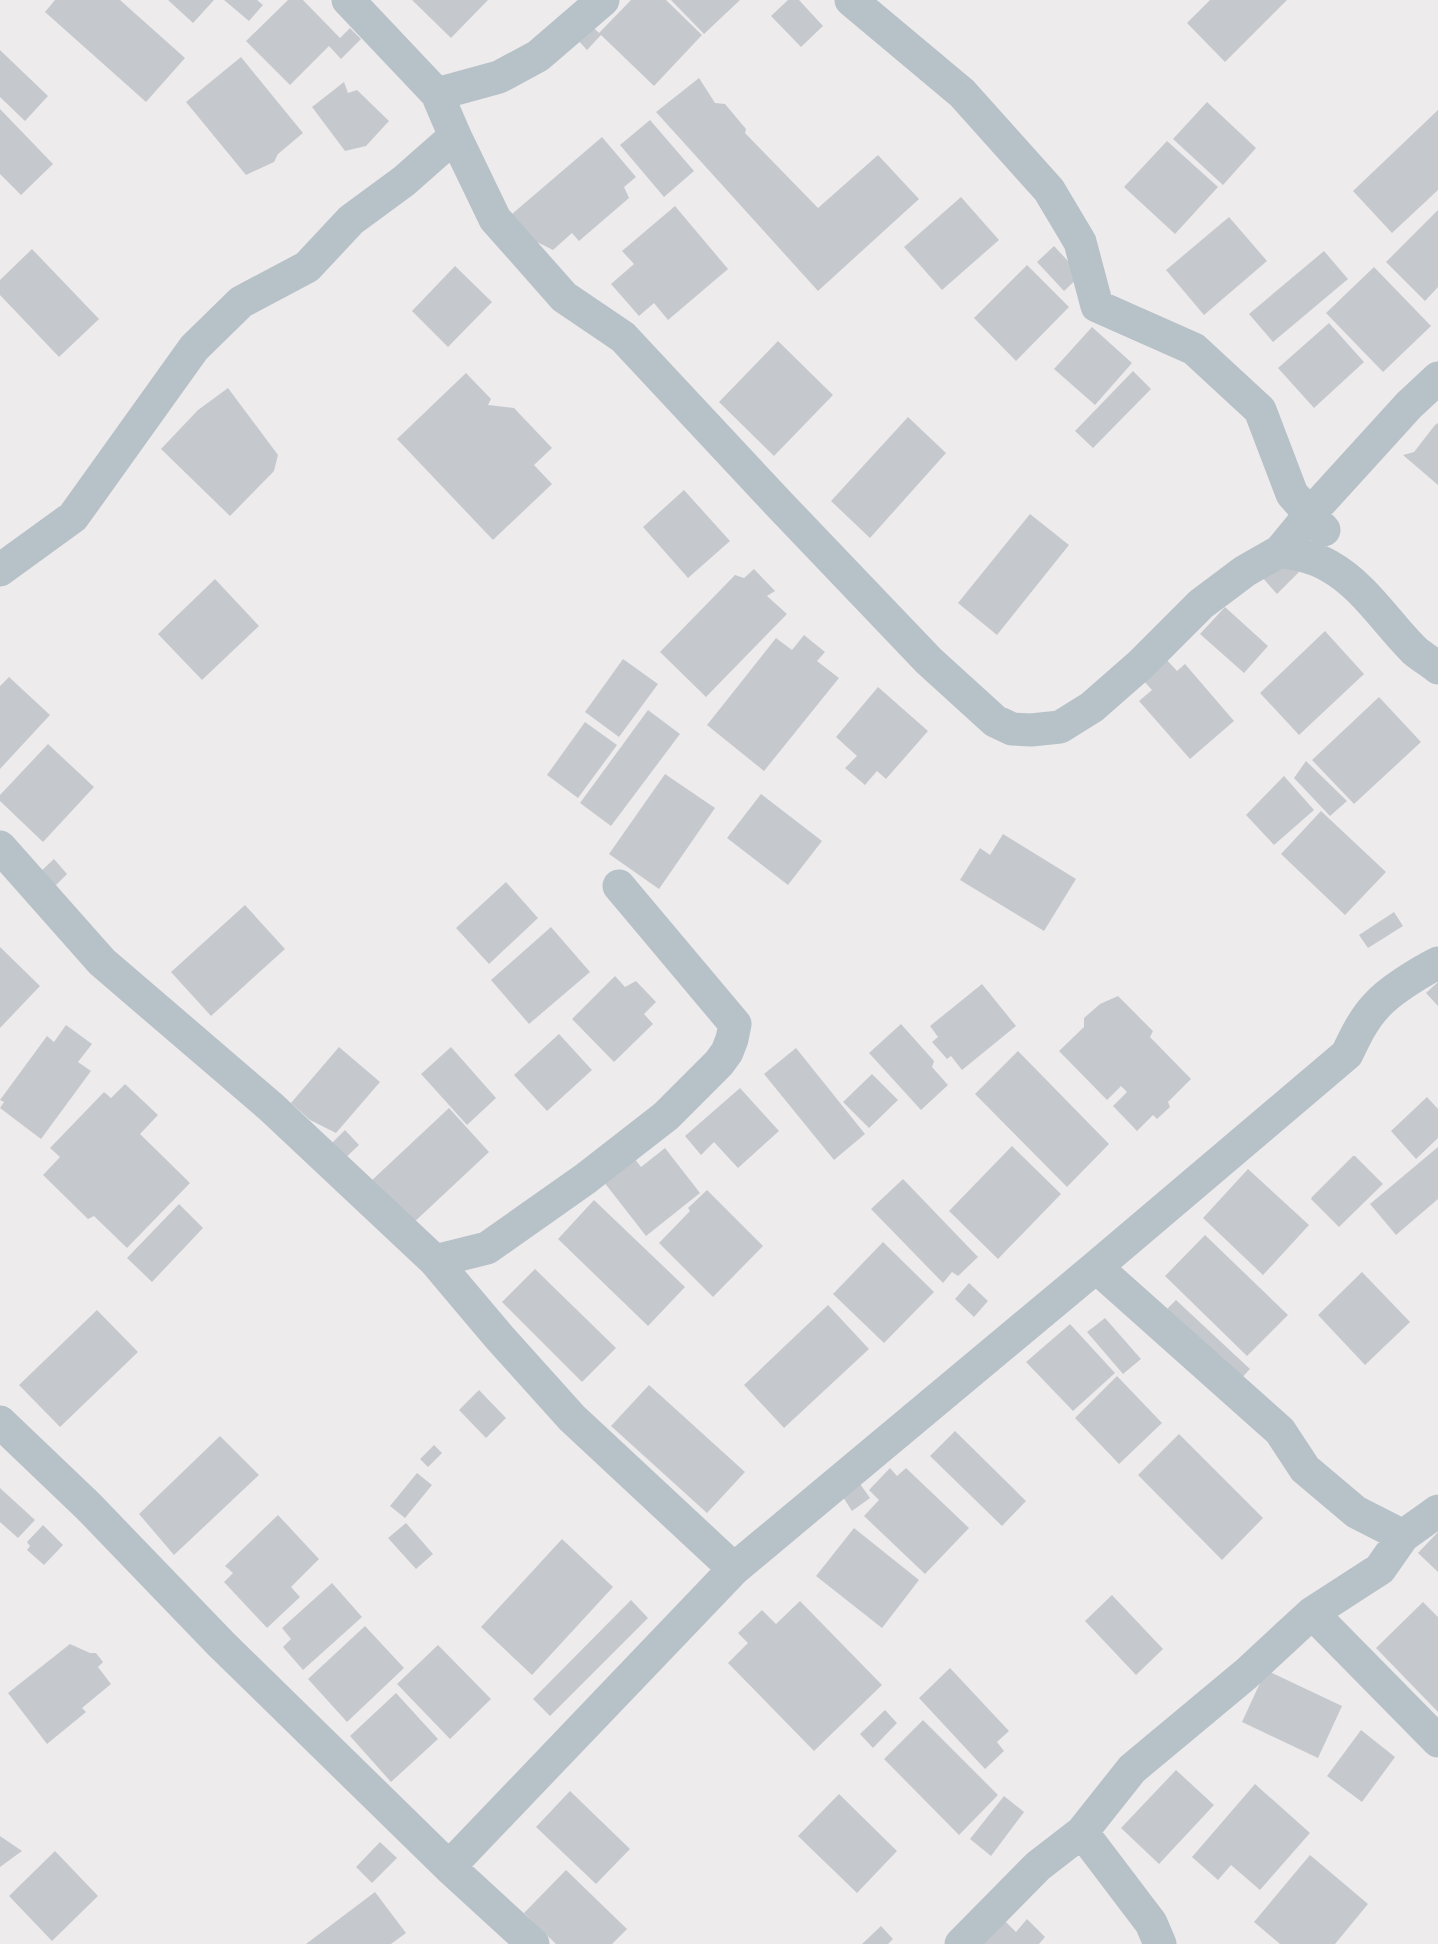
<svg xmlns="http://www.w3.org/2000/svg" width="1438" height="1944" font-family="'Asap Condensed',sans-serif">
	<rect width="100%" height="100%" fill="#eeebec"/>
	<path fill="#c5c9ce" d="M55,0H120L185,58L146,102L45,12Z
		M168,0H214L193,23Z
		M224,0H257L263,5L249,21Z
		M288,0H303L340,38L350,28L361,39L341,59L329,46L290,85L246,41Z
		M412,0H488L451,38Z
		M631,0H666L702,35L654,86L601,35L587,50L576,38L589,23L599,33Z
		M671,0H740L704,34Z
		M788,0H799L823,26L801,47L771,16Z
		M1210,0H1287L1225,62L1187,23Z
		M0,50L48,96L25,121L0,97Z
		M241,57L303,133L278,154L274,162L246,175L186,102Z
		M699,78L715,103L725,104L746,129L745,133L818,208L878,155L919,199L818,291L656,112Z
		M344,82L348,93L357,90L389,121L366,146L345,151L312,107Z
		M1207,102L1256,148L1223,185L1173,139Z
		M0,109L53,164L21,195L0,174Z
		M1438,110V190L1392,233L1353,191Z
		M650,120L694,171L664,197L620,145Z
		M602,137L636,177L624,187L629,198L579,241L572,233L553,250L535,241L512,214Z
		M1167,141L1218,187L1175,234L1124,187Z
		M961,197L999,240L942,290L904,247Z
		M675,206L728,269L668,320L654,303L639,316L611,284L634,264L622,251Z
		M1438,210V287L1425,301L1386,262Z
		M1229,217L1267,261L1204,315L1166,270Z
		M1054,246L1081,275L1064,291L1037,262Z
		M32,249L99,319L59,357L0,295V280Z
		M1324,251L1348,279L1273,342L1249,314Z
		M1027,265L1069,307L1016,361L974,318Z
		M455,266L492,302L448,347L412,311Z
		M1374,267L1431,326L1383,372L1326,313Z
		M1329,323L1364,362L1314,408L1278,368Z
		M1092,327L1132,363L1095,405L1054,369Z
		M778,341L833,395L774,456L719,402Z
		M1133,371L1151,389L1093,448L1075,431Z
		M466,373L491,399L488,405L514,408L552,448L534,465L552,484L493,540L397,439Z
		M228,388L278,455L274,471L230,516L161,449L198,410Z
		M908,417L946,453L870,538L831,501Z
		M1438,423V485L1403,455L1414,452L1435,425Z
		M684,490L730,541L688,578L643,527Z
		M1030,514L1069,545L997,635L958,603Z
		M1283,554L1299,572L1277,594L1261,576Z
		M754,569L775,591L767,596L787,614L706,697L660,652L735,575L744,578Z
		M215,579L259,626L202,680L158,634Z
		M1225,607L1268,646L1244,673L1200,634Z
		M1325,631L1364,674L1299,735L1260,693Z
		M804,635L825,652L817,661L839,678L764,771L707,725L776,638L792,650Z
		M623,659L658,684L619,737L585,712Z
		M1166,659L1177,671L1185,664L1234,721L1190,759L1139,701L1152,690L1142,679Z
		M9,677L50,715L0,769V686Z
		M878,687L928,731L886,779L877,771L865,785L845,768L857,756L836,737Z
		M1379,697L1421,742L1354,804L1312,760Z
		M648,710L680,734L611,826L580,803Z
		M585,722L617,745L578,798L547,775Z
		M48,744L94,787L43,842L0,801V795Z
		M1306,761L1347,801L1330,816L1294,778Z
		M665,774L715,808L659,889L609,854Z
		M1284,776L1314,810L1274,845L1246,815Z
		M761,794L822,841L788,885L727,838Z
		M1321,811L1386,872L1345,915L1281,854Z
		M1003,834L1076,879L1044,931L960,880L980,848L990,855Z
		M54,859L67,874L54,887L40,872Z
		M506,882L538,918L489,964L456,928Z
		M245,905L285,949L211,1016L171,972Z
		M1394,912L1403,926L1368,948L1359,935Z
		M551,927L590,972L529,1024L491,980Z
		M0,947L40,986L0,1028Z
		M615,976L625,987L636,981L656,1002L644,1014L653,1024L614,1062L572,1019Z
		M1438,982V1006L1426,993Z
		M982,984L1016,1026L962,1070L951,1056L947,1059L932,1042L938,1037L930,1026Z
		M1118,996L1153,1031L1150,1037L1191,1079L1168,1102L1170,1107L1157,1119L1153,1115L1137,1131L1113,1106L1127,1092L1121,1086L1107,1100L1059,1051L1084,1027V1018L1100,1004Z
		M901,1024L934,1061L932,1067L948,1085L921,1110L869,1053Z
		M66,1025L92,1044L78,1062L91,1071L41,1139L0,1108L4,1102L0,1100L47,1036L54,1042Z
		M559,1034L592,1070L547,1111L514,1075Z
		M339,1047L380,1082L336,1133L310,1120L291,1103Z
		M451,1047L496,1098L467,1125L421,1074Z
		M796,1048L865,1134L834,1160L764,1074Z
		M1018,1051L1109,1144L1067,1187L975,1094Z
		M872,1074L898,1100L869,1128L843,1102Z
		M125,1084L158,1115L140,1134L190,1183L127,1248L94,1216L88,1219L43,1175L60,1157L50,1148L104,1092L111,1098Z
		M740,1088L779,1131L738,1168L714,1142L701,1155L685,1136Z
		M1427,1097L1438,1109V1138L1416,1159L1391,1131Z
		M449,1108L489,1152L410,1226L370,1182Z
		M345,1130L359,1145L341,1162L327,1148Z
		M1012,1146L1061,1194L998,1259L949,1211Z
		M1438,1147V1199L1396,1235L1370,1204Z
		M665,1148L700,1193L646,1236L600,1177L630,1153L641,1167Z
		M1353,1156H1355L1383,1184L1339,1227L1311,1199L1312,1197Z
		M1248,1169L1309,1225L1263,1275L1203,1218Z
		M903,1179L978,1257L958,1276L952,1272L943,1283L871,1209Z
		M707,1190L763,1246L713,1297L659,1243L690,1211L688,1208Z
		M594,1200L685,1287L648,1326L558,1239Z
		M179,1204L203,1228L152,1282L127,1258Z
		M1205,1235L1288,1315L1247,1356L1165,1276Z
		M883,1242L934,1292L884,1343L833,1294Z
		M535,1269L616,1348L582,1382L502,1302Z
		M1362,1272L1410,1322L1365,1365L1318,1315Z
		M969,1283L988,1301L974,1317L955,1299Z
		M1176,1300L1250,1369L1234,1386L1160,1316Z
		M828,1305L869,1349L784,1428L744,1385Z
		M97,1310L138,1352L60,1427L19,1385Z
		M1105,1318L1141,1359L1123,1374L1087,1332Z
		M1070,1324L1115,1373L1073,1411L1026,1362Z
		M1117,1376L1162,1423L1119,1464L1075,1418Z
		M649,1385L745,1472L707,1513L611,1426Z
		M479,1390L506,1418L486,1438L459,1410Z
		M955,1431L1026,1501L1002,1526L930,1456Z
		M1179,1434L1263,1518L1222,1560L1138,1475Z
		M220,1436L259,1475L174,1555L139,1514Z
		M434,1445L442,1453L428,1467L420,1459Z
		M890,1468L897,1476L906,1468L969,1528L925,1574L864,1516L879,1500L869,1490Z
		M417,1473L432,1485L405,1518L390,1506Z
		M858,1481L870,1498L852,1511L841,1494Z
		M0,1488L35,1520L18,1538L0,1522Z
		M278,1515L319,1559L291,1587L300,1597L267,1628L224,1582L233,1573L225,1566Z
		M406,1523L433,1554L416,1569L388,1538Z
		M43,1525L63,1545L44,1565L27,1550L30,1546L27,1542Z
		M854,1528L919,1580L882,1628L816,1576Z
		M1438,1532V1572L1418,1553Z
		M562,1539L613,1587L532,1675L481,1627Z
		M332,1583L362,1617L303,1670L283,1647L291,1639L282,1628Z
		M1112,1595L1163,1649L1136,1675L1085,1621Z
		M631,1600L648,1618L550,1716L533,1699Z
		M800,1601L882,1685L814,1751L728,1663L748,1643L738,1633L762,1610L776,1624Z
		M1423,1602L1438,1617V1712L1376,1648Z
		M365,1626L404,1668L347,1722L308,1679Z
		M70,1644L90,1653H96L103,1662L98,1667L111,1684L82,1708L86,1712L47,1744L8,1693Z
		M438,1645L491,1699L450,1739L397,1684Z
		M950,1668L1009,1731L997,1742L1004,1751L985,1769L919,1698Z
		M1266,1670L1342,1706L1318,1758L1242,1722Z
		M396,1693L438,1739L391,1782L350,1736Z
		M885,1710L897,1723L873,1748L860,1734Z
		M923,1720L998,1795L959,1835L884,1759Z
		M1361,1730L1395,1757L1362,1802L1327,1776Z
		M1176,1770L1214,1805L1159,1864L1121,1828Z
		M1255,1784L1310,1833L1260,1890L1231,1865L1218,1880L1192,1857Z
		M570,1791L630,1849L596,1884L536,1827Z
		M839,1794L897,1851L857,1893L798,1836Z
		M1004,1796L1024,1812L991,1856L970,1839Z
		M0,1836L22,1851L0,1867Z
		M380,1842L397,1858L372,1883L356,1867Z
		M55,1851L98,1896L52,1941L9,1896Z
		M1310,1855L1368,1904L1335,1944H1280L1254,1922Z
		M566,1870L627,1929L612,1944H556L524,1913Z
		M375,1892L406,1933L391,1944H306Z
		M1027,1919L1045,1937L1039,1944H982L1004,1920L1016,1932Z
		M881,1926L893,1939L888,1944H862Z"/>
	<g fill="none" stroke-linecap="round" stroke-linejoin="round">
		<path stroke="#b7c1c8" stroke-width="33" d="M348,0L437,94L455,136L495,219L564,297L623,337L779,504L929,661L995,721L1012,729L1031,730L1060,727L1092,707L1141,664L1201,604L1245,571L1280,551L1317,506L1409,405L1438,378
			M851,0L962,93L1049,190L1080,242L1097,306L1194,349L1260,410L1292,494L1324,530
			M437,94L499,77L538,56L603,0
			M1280,551C1297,554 1314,557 1329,566C1365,586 1387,624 1415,651C1422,657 1431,662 1438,668
			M0,570L73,517L194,348L241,302L307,267L351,220L404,181L455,136
			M0,847L102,962L271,1107L435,1261L500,1338L572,1418L734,1569
			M435,1261L487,1248L585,1179L666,1116L719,1063L727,1052L732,1039L735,1024L619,886
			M1096,1267L1280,1431L1305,1469L1356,1512L1403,1536
			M0,1422L88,1506L221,1644L449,1867L533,1944
			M1312,1613L1438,1741
			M1082,1832L1151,1923L1160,1944
			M449,1867L734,1569L1096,1267L1347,1054C1355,1037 1363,1020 1376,1006C1389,991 1420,972 1438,963
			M961,1944L1038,1866L1082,1832L1132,1769L1246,1674L1312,1613L1380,1569L1403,1536L1438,1511"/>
	</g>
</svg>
